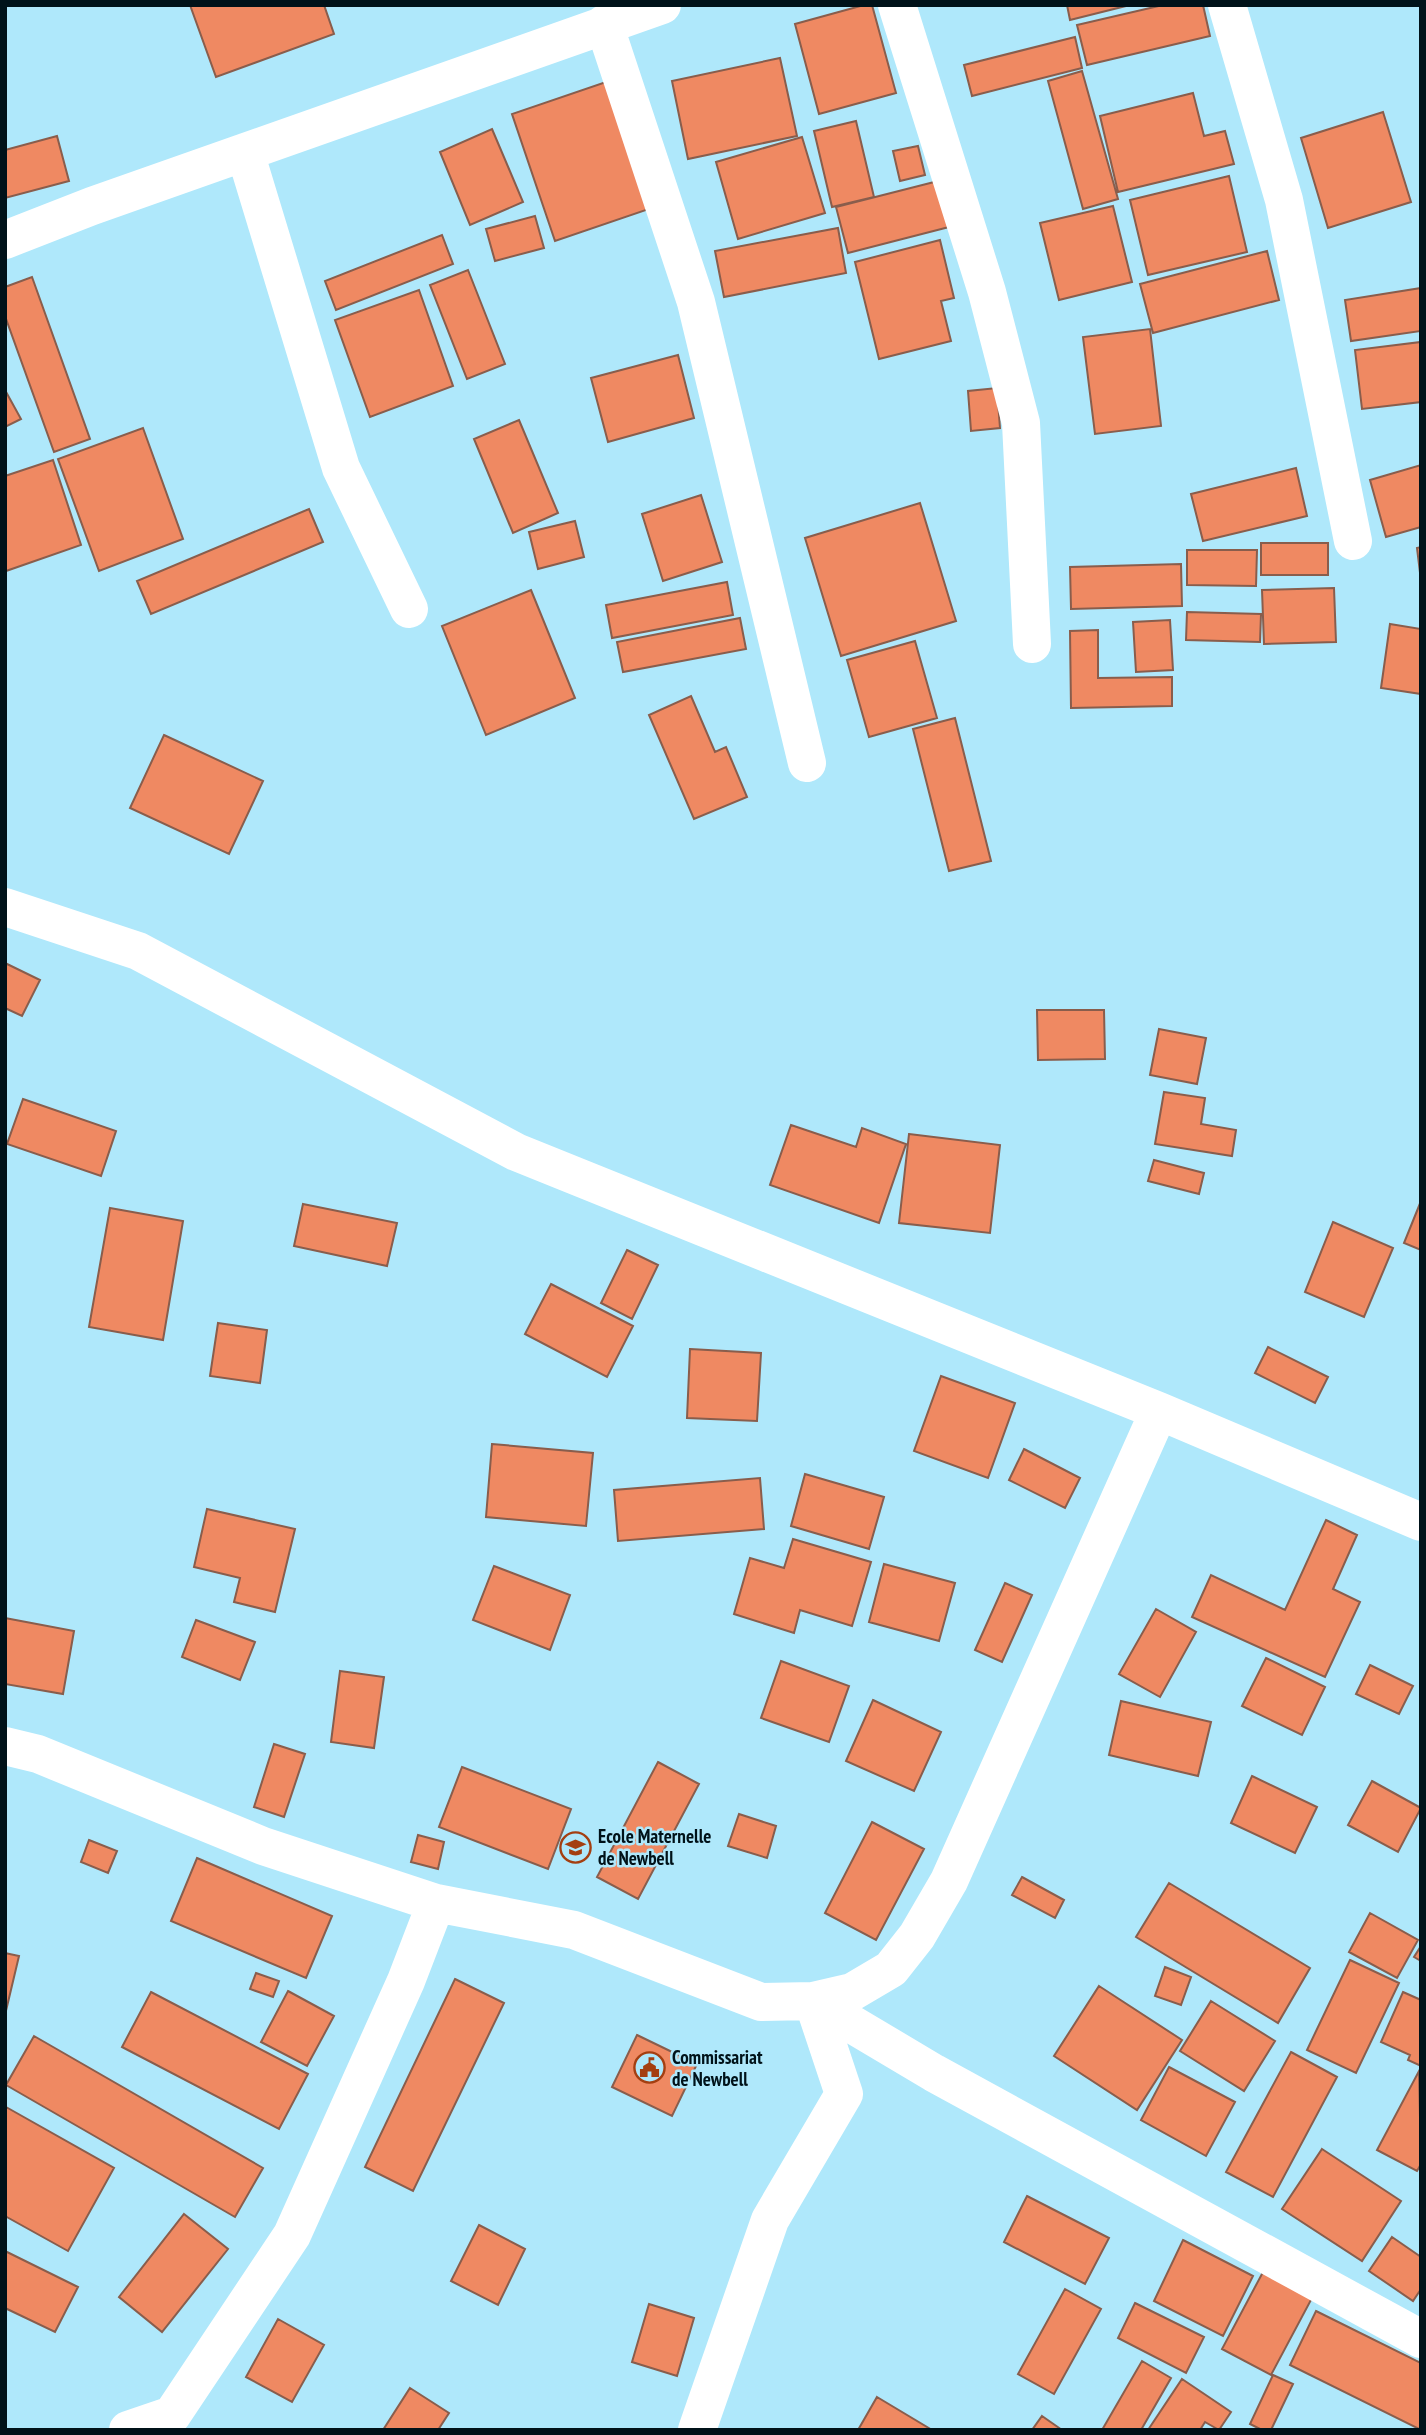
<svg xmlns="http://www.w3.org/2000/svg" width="1426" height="2435" font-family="'PT Sans Narrow',sans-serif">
	<rect width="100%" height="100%" fill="#afe8fb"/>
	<path fill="#ef8962" stroke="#895d4c" stroke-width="2" d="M190,5H324L334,34L216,77Z
		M864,5H872L896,93L819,114L795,24Z
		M1067,5H1130L1070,20Z
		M1163,5H1203L1210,36L1087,65L1077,25Z
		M1075,37L1082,68L972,96L964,65Z
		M780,58L797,136L688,159L672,81Z
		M1082,71L1118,199L1083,209L1048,81Z
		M606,82L649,209L555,241L512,114Z
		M1193,93L1204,136L1225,131L1234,164L1118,192L1100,116Z
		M1383,112L1411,202L1328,228L1301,138Z
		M856,121L874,197L832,207L814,131Z
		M492,129L523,202L470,225L440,152Z
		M57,136L69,181L5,198V150Z
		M802,137L825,213L738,239L716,162Z
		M918,146L925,175L900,181L893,151Z
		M1229,176L1247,252L1148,275L1130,200Z
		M942,180L953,226L848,253L836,207Z
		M1113,206L1132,282L1059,300L1040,223Z
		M535,216L544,248L495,261L486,229Z
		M838,228L846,273L724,297L715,251Z
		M442,235L453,264L336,310L325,281Z
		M940,240L954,298L941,301L951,341L879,359L855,262Z
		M1267,251L1279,300L1153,333L1140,284Z
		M468,270L505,364L467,379L430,285Z
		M32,277L90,439L54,452L5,316V287Z
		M1421,288V331L1351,341L1345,300Z
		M419,290L453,386L370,417L335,320Z
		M1150,329L1161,426L1095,434L1083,337Z
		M1421,342V402L1362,409L1355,350Z
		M678,355L694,418L608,442L591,378Z
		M997,388L1000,428L971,431L968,391Z
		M5,390L21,419L5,427Z
		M519,420L558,513L513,533L474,439Z
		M143,428L183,539L99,571L58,459Z
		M53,460L81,545L6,571L5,476Z
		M1421,465V527L1386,537L1370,480Z
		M1296,468L1307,516L1203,541L1191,494Z
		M701,495L722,562L663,581L642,514Z
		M920,503L956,621L841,656L805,538Z
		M309,509L323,542L151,614L137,581Z
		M575,521L584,557L538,569L529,532Z
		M1261,543H1328V575H1261Z
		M1421,547V581L1417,548Z
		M1187,550H1257L1256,586L1187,585Z
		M1181,564L1182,606L1071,609L1070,567Z
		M727,582L733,615L612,638L606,605Z
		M1334,588L1336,642L1264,644L1262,590Z
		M531,590L575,698L486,735L442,626Z
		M1187,612L1261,614L1260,642L1186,640Z
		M740,618L746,649L623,672L617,642Z
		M1170,620L1173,670L1136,672L1133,622Z
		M1390,624L1421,629V694L1381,688Z
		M1098,630V678L1172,677V706L1071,708L1070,631Z
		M915,641L937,718L869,737L847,660Z
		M691,696L715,752L726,747L747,797L694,819L649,715Z
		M955,718L991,861L949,871L913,729Z
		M164,735L263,781L229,854L130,808Z
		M5,963L40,980L22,1016L5,1008Z
		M1037,1010H1104L1105,1059L1038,1060Z
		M1159,1029L1206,1038L1197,1084L1150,1075Z
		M1164,1092L1205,1098L1201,1124L1236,1130L1232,1156L1155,1144Z
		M23,1099L116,1131L101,1176L7,1144Z
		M791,1125L856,1147L862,1128L906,1144L879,1223L770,1185Z
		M909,1134L1000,1145L990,1233L899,1223Z
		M1154,1160L1204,1173L1199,1194L1148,1181Z
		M1421,1201V1250L1404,1243Z
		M303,1204L397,1223L387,1266L294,1246Z
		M110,1208L183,1221L163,1340L89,1327Z
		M1333,1222L1393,1248L1364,1317L1305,1292Z
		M627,1250L658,1265L632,1319L601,1303Z
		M551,1284L633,1326L607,1377L525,1334Z
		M218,1323L267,1330L260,1383L210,1376Z
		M1268,1347L1328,1377L1315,1403L1255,1373Z
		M690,1349L761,1353L757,1421L687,1418Z
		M941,1376L1015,1403L988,1478L914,1451Z
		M492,1444L593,1453L586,1526L486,1517Z
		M1024,1449L1080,1478L1065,1508L1009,1480Z
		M805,1474L884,1497L869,1549L791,1526Z
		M760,1478L764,1529L618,1541L614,1490Z
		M207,1509L295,1529L275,1612L234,1602L240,1578L194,1567Z
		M1326,1520L1357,1535L1333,1589L1360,1602L1325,1677L1192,1617L1211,1575L1285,1610Z
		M793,1539L871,1562L852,1626L800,1610L794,1633L734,1614L750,1558L784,1568Z
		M884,1564L955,1583L939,1641L869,1622Z
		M494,1566L570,1595L550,1650L473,1620Z
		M1005,1583L1032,1595L1002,1662L975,1650Z
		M1156,1609L1196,1632L1160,1697L1119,1674Z
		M5,1618L74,1631L63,1694L5,1684Z
		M196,1620L255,1642L240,1680L182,1657Z
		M1266,1658L1325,1687L1302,1735L1242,1706Z
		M781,1661L849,1686L829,1742L761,1718Z
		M1370,1665L1413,1686L1399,1714L1356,1694Z
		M340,1671L384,1677L374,1748L331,1742Z
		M873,1700L941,1732L914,1791L846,1761Z
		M1121,1701L1211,1722L1198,1776L1109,1755Z
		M274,1744L305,1754L284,1817L254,1807Z
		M658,1762L699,1784L638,1899L597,1877Z
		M462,1767L571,1809L548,1869L439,1827Z
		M1252,1776L1317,1807L1295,1853L1231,1823Z
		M1372,1781L1421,1808L1398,1852L1348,1825Z
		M739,1814L776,1826L767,1858L728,1846Z
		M872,1822L924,1849L876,1940L825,1913Z
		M418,1835L444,1842L438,1869L411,1862Z
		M89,1840L117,1851L108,1873L81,1862Z
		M197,1858L332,1916L306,1978L171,1921Z
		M1022,1877L1064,1900L1055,1918L1012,1895Z
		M1169,1883L1310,1968L1278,2023L1136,1937Z
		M1370,1913L1418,1940L1397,1978L1349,1952Z
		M1421,1946V1961L1414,1957Z
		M5,1953L19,1956L5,2015Z
		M1350,1960L1399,1983L1356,2073L1307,2050Z
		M1165,1967L1191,1977L1181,2005L1155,1996Z
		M256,1973L279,1981L273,1997L250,1989Z
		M455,1979L504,2003L413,2191L365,2167Z
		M1099,1986L1182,2040L1137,2110L1054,2056Z
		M288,1991L334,2016L307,2066L261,2042Z
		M151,1992L308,2074L279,2129L122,2047Z
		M1403,1992L1421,2000V2066L1408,2060L1410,2055L1381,2042Z
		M1211,2001L1275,2041L1244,2091L1180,2051Z
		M637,2035L697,2064L672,2116L612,2087Z
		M34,2036L263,2168L235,2217L6,2085Z
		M1291,2052L1337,2077L1273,2197L1226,2172Z
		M1169,2067L1235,2102L1206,2156L1141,2120Z
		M1419,2071L1421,2164L1417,2171L1377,2150Z
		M6,2107L114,2168L68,2251L5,2216Z
		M1322,2149L1401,2201L1362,2261L1282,2209Z
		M1027,2196L1109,2238L1085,2284L1004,2242Z
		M184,2214L228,2249L162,2332L119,2297Z
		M479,2225L525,2249L498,2305L451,2281Z
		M1392,2237L1421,2257V2289L1413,2301L1369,2271Z
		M1183,2240L1253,2276L1223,2336L1154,2301Z
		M5,2251L78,2287L55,2332L5,2308Z
		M1263,2272L1312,2298L1271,2375L1222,2349Z
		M1065,2289L1101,2309L1054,2394L1018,2374Z
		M1135,2303L1204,2337L1186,2373L1118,2338Z
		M649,2304L694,2318L677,2376L632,2362Z
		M1316,2311L1421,2363V2430L1290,2365Z
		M278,2319L324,2345L292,2402L246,2377Z
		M1142,2361L1171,2378L1141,2430H1102Z
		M1273,2375L1293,2384L1271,2430H1262L1250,2424Z
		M1182,2379L1231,2412L1219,2430L1205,2422L1200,2430H1148Z
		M410,2388L449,2413L438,2430H383Z
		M877,2397L932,2430H858Z
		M1042,2416L1062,2430H1032Z"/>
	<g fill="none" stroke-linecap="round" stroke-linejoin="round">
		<path stroke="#fff" stroke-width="38" d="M897,5L987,292L1021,423L1032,644
			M1227,5L1284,200L1353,541
			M604,24L696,302L807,763
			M245,152L341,468L409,609
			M5,240L92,206L662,5
			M5,907L138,951L516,1152L1159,1411L1421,1522
			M5,1746L38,1754L263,1846L436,1903
			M128,2430L172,2415L292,2235L406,1981L436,1903L574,1930L761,2002L813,2001L852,1992L891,1969L917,1936L949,1881L1159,1411
			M697,2430L770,2220L844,2094L813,2001L934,2073L1421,2339"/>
	</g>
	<defs>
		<symbol id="school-ring" viewBox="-11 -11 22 22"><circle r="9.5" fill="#afe8fb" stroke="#a43f11" stroke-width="1.5"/><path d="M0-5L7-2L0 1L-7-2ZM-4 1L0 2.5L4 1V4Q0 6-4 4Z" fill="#a43f11"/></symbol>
		<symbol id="civic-ring" viewBox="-11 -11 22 22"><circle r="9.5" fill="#afe8fb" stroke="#a43f11" stroke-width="1.5"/><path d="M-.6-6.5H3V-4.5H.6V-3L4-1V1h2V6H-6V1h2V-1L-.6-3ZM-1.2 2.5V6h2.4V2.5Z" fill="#a43f11"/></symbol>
	</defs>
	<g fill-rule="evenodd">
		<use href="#school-ring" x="558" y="1830" width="35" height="35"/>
		<use href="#civic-ring" x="632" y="2050" width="35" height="35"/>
	</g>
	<g text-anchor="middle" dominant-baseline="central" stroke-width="5" stroke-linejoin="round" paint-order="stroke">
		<g font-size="19" font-weight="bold" fill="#001219" stroke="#afe8fb" text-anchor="start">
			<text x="598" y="1836">Ecole Maternelle<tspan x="598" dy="22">de Newbell</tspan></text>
			<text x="672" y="2057">Commissariat<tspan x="672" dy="22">de Newbell</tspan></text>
		</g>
	</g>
	<rect width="1426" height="2435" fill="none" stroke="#001219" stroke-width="14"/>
</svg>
